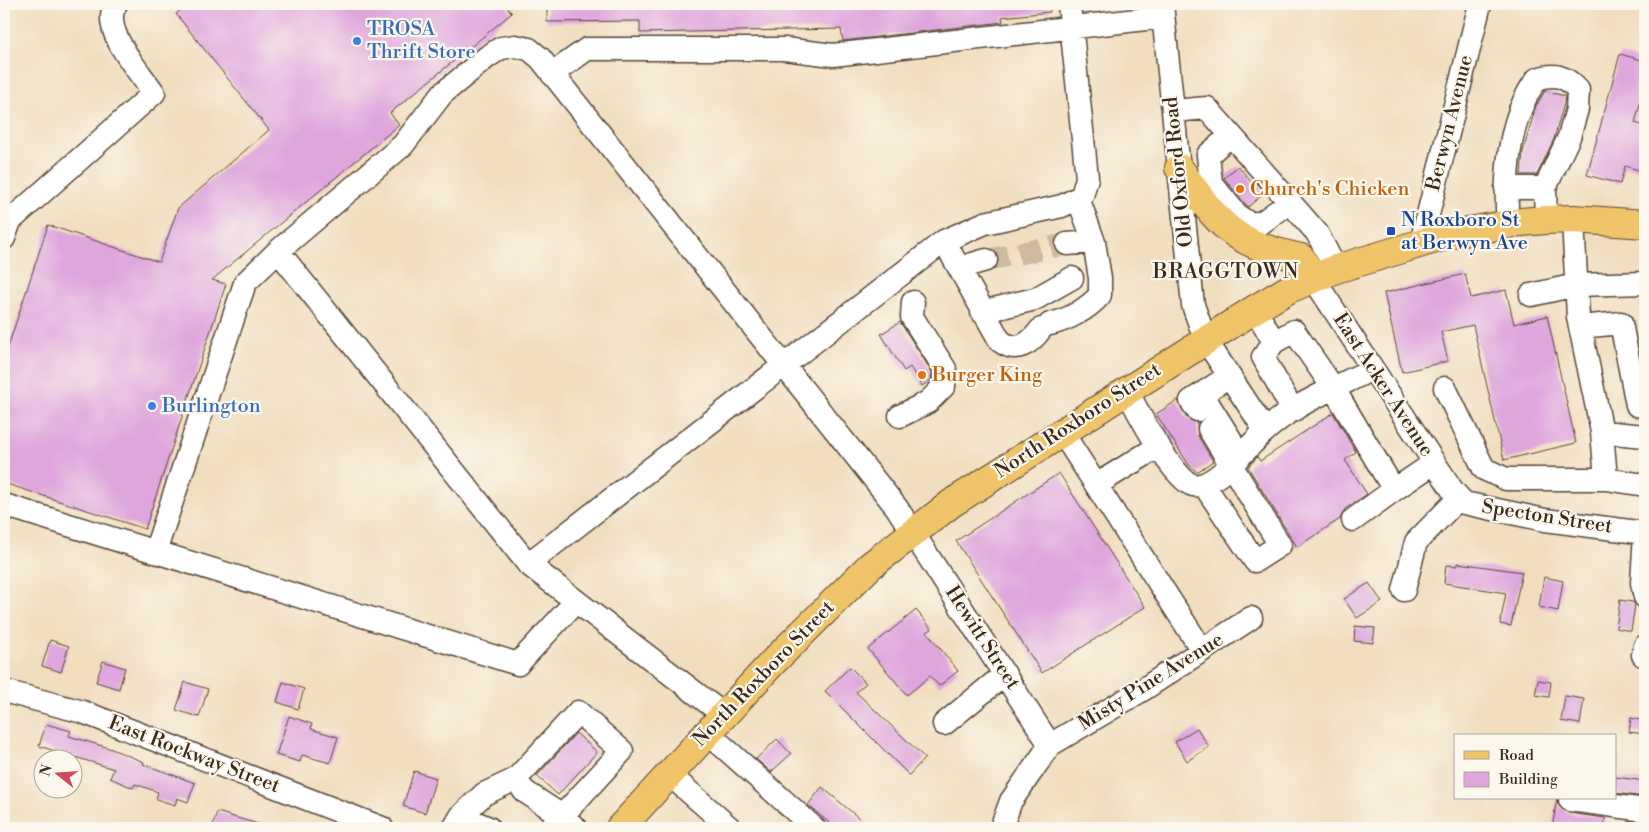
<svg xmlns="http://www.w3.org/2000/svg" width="1649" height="832" font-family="'Libre Bodoni',serif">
	<rect width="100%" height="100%" fill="#fbf7ec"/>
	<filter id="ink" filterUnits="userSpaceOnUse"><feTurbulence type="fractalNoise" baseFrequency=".02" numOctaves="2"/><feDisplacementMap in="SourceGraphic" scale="10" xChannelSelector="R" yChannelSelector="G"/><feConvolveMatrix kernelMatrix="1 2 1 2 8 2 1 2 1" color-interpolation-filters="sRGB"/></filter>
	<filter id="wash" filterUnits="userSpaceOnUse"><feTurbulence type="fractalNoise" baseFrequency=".0096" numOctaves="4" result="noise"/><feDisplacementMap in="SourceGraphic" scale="20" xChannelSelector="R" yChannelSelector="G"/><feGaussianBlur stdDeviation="1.12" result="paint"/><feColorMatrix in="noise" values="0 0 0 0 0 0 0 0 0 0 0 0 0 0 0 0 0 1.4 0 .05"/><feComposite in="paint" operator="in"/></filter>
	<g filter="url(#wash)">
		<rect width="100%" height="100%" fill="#f1debf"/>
		<g id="blocks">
			<path fill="#dea6dd" d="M189,4H504L512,13L390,113L399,125L212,280L226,284L145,529L4,483V359L48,225L159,262L178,208L269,130L176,14Z
				M547,4H1049L1050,12L1002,17L1003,22L843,41L841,29L640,33V21L547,22Z
				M1620,54L1645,61V85L1635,123L1645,126V172L1625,166L1620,184L1587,175Z
				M1545,91L1565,96L1564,103L1554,139L1537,175H1521L1523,152L1536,106Z
				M1238,166L1262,195L1248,207L1224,178Z
				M1465,274L1471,298L1506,290L1514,324L1547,316L1576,443L1504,460L1473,325L1441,332L1448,361L1402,372L1384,293Z
				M900,322L932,372L931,380L922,386L910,367L904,371L881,334Z
				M1178,400L1186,417L1197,423L1198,436L1213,461L1197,472L1189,465L1156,414Z
				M1333,413L1356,452L1345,460L1367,494L1345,509L1340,519L1297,547L1248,467L1257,457L1260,461Z
				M1059,473L1145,607L1042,673L956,541Z
				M1458,563L1522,572L1511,626L1500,624L1506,593L1444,583L1446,565L1458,566Z
				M1544,577L1563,581L1558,611L1539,607Z
				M1369,583L1382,602L1357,618L1344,599Z
				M1620,600L1633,602L1635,605L1631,631L1616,628Z
				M916,610L932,629L927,632L958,671L939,686L930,676L907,695L868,649Z
				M1355,626L1375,628L1373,643L1354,641Z
				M50,640L69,646L61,672L42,666Z
				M103,661L125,668L119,689L96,682Z
				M850,667L866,683L856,692L925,758L909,775L825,691Z
				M1538,680L1551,682L1549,697L1535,695Z
				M185,682L208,689L199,717L176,710Z
				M283,682L304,689L298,709L277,702Z
				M1565,696L1584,699L1580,724L1561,721Z
				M289,716L312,724L311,729L338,737L330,763L302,755L300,762L276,755Z
				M1631,718L1645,721V734L1629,732Z
				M46,724L71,731L69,736L109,748L144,762L143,764L195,783L188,802L177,798L175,805L156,799L158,792L135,784L133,788L110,778L114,769L39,746Z
				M1197,728L1209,747L1187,761L1175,742Z
				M576,733L597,752L558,795L537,776Z
				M777,739L791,754L771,772L756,759Z
				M414,771L436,778L425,813L403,806Z
				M1615,777L1645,781V797L1615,793Z
				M822,787L861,820L854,828H835L808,805Z
				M1557,798L1558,805L1568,813L1605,818L1604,828H1552Z
				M217,812L261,825L260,828H212Z
				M1629,821L1645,823V828H1628Z"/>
		</g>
	</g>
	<g filter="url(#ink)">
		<use href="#blocks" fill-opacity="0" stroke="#564536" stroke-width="1"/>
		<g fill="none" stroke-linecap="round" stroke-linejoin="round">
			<path stroke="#cdba9f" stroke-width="22" stroke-dasharray="22 11" stroke-linecap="butt" d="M986,260L1067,244"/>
			<defs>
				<path id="minor" d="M1162,4L1193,305L1205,339L1265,430
					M552,74L587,49H784L833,55L1163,17
					M1173,111L1207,108L1317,233L1336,269
					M1231,135L1208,155L1211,183L1238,216L1249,223H1261L1290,202
					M1506,188H1545
					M1078,198L1094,242
					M1573,219L1578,317L1602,432L1606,479
					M1508,224C1504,177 1508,118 1537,79C1555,73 1566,76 1578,90L1577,109L1569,137L1545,188L1546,220
					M4,238L10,221L154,93C140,72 99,29 116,4
					M944,241L1000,341C1017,354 1031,343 1041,329
					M1421,243L1480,4
					M278,251L528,564L724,715
					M959,268L986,260
					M1313,278L1453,491L1464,503L1545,520L1645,533
					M1531,295L1576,285L1645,283
					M1255,309L1274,342L1263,357L1293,411
					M982,312L1035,299L1072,278
					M1050,324C1068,320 1088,309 1100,295V278L1094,242L1067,244
					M1580,327L1621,323L1637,405L1645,407
					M1274,342L1294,331L1334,389L1394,490L1434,463
					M1445,388L1484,469L1506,479H1606L1645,485
					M1127,390C1136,409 1174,481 1193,485C1214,490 1249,445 1264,432C1293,404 1336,388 1372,369
					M1195,407L1209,405L1231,440
					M1197,410L1191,401L1229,376
					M900,416L928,402L944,386L945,369L912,317L913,302
					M1062,432L1202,650
					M1602,432L1645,436
					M1096,485L1159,446
					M1204,485L1255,561L1280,545L1209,429
					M4,505L518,664L576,601
					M1353,520L1394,490
					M1645,533L1642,583L1645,597
					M155,552L245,283L278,251L403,145L442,94L487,57L501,48L515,46L529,49L540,58L897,508L1050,745
					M528,564L944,241L985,223L1062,206L1082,196L1087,178L1069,4
					M1404,590L1416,542L1459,498
					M1643,655L1645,646
					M4,691L83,712L382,828
					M944,724L1005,674
					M708,733L814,828
					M670,775L730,828
					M1570,800L1645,810
					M461,816L484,794L516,779L578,712L622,751L562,816L524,791L516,779
					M454,828L461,816L489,828
					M550,828L562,816L576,828
					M1001,828L1011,801L1050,745L1144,689L1251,618"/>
				<path id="major" d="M1179,168C1219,225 1230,243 1301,258L1313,278
					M620,828L772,663L870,566L952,503L1255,309L1289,289L1336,269L1452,234L1521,222L1546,220L1573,219L1645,224"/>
			</defs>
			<use href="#minor" stroke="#564536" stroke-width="25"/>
			<use href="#major" stroke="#564536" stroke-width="30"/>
			<use href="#minor" stroke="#fff" stroke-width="22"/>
			<use href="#major" stroke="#f0c469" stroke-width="28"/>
		</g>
	</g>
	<g fill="#3f7fe0" stroke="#fbf7ec" stroke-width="2">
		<circle cx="357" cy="41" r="5"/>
		<circle cx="152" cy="406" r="5"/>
	</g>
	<g fill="#e8710a" stroke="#fbf7ec" stroke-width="2">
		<circle cx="1240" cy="189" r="5"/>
		<circle cx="922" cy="375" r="5"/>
	</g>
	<rect fill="#1a4fb4" stroke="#fbf7ec" stroke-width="2" x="1386" y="226" width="10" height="10" rx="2.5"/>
	<g text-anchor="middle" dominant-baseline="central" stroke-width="4.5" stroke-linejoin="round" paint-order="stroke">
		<g font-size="20" fill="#366cbe" stroke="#fbf7ec" text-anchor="start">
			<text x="367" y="29">TROSA<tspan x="367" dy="23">Thrift Store</tspan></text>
			<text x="162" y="406">Burlington</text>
		</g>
		<g font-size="20" fill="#3b2a1e" stroke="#fbf7ec">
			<text transform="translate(1450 123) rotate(-76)">Berwyn Avenue</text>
			<text transform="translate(1179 172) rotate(-96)">Old Oxford Road</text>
			<text transform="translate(1383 385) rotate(57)">East Acker Avenue</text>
			<text transform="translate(1078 421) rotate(-33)">North Roxboro Street</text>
			<text transform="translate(1547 517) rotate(9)">Specton Street</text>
			<text transform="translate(982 638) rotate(57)">Hewitt Street</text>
			<text transform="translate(764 674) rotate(-46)">North Roxboro Street</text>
			<text transform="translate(1151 682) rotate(-32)">Misty Pine Avenue</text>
			<text transform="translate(194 755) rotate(21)">East Rockway Street</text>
		</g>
		<g font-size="20" fill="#c56008" stroke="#fbf7ec" text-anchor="start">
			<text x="1250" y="189">Church's Chicken</text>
			<text x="932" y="375">Burger King</text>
		</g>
		<g font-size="20" fill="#164399" stroke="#fbf7ec" text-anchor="start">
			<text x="1401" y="220">N Roxboro St<tspan x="1401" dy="23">at Berwyn Ave</tspan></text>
		</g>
		<g font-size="21" letter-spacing="1" fill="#3b2a1e" stroke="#fbf7ec">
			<text x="1226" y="272">BRAGGTOWN</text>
		</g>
	</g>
	<rect width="1649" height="832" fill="none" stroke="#fbf7ec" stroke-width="20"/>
	<rect x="1454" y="734" width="162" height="65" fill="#fbf7ec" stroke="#aea59a"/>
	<rect x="1464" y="751" width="25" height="8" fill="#f0c469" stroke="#aea59a"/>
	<text x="1499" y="760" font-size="15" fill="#3b2a1e">Road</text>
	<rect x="1464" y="772" width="25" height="15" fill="#dea6dd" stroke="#aea59a"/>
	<text x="1499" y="784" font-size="15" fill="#3b2a1e">Building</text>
	<g transform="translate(58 774) rotate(287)"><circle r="24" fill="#fbf7ec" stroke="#aea59a"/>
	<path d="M0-4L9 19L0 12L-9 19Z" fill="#d1495b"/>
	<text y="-8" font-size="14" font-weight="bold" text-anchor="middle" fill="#3b2a1e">N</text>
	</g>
</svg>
